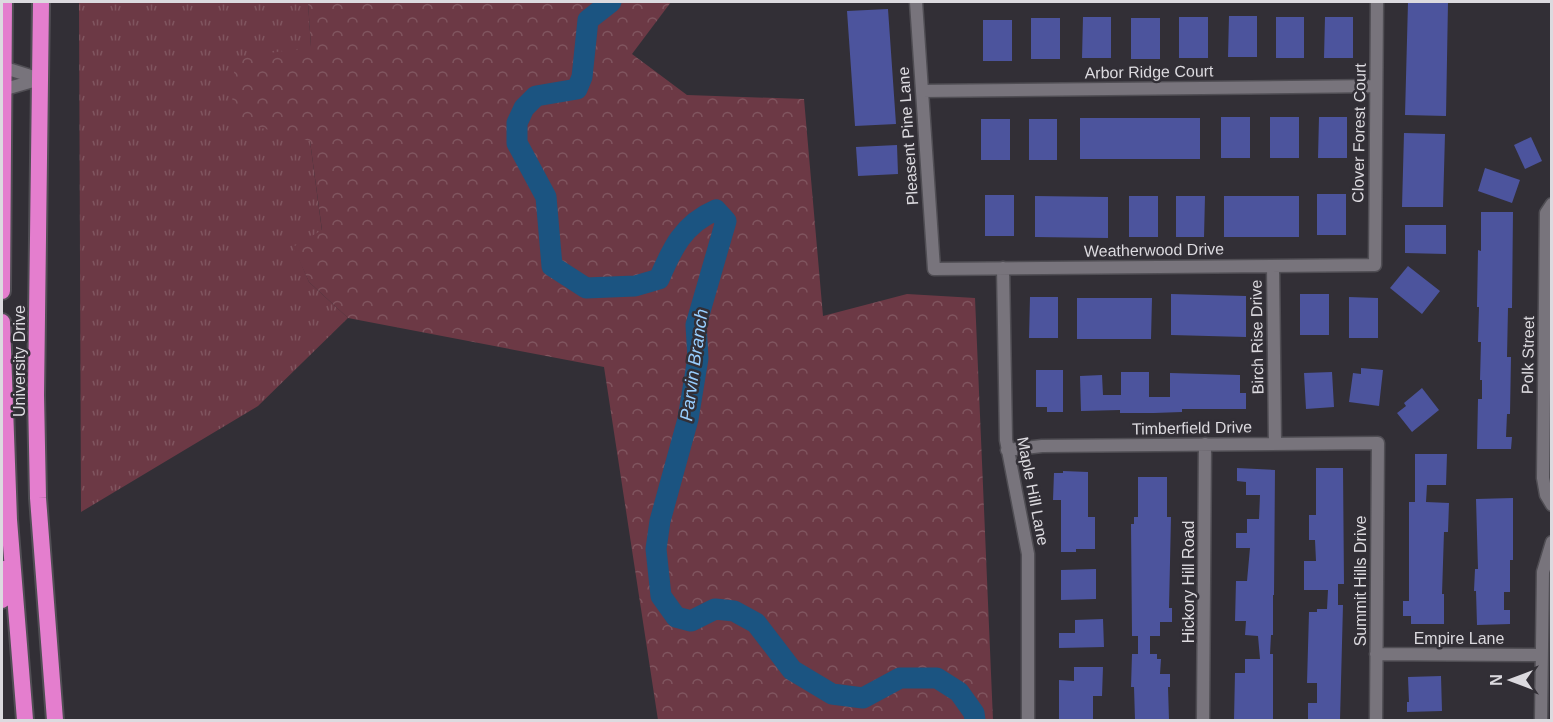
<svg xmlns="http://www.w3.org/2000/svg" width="1553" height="722" font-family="Arial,sans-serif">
	<defs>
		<pattern id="grass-tufts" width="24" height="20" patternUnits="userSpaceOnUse" patternTransform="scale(1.5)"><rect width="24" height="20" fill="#6c3945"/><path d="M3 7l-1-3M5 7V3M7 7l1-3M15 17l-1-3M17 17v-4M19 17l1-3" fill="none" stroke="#80555f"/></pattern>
		<pattern id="forest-crowns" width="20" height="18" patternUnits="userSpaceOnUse" patternTransform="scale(1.5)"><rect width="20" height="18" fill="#6c3945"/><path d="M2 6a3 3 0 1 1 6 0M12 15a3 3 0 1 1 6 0" fill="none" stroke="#80555f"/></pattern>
	</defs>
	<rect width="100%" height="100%" fill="#322f36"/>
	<path fill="url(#grass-tufts)" d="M79,2H308L311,47L310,141L322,231L294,247L309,282L348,318L258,406L81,512Z"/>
	<path fill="url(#forest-crowns)" d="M308,2H671L632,54L687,95L804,99L823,316L907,294L975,298L993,720H658L604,367L348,318L309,282L293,247L322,230L310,141L231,120L235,58L311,47Z"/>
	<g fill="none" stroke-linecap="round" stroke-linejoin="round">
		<path stroke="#1b5481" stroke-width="21" d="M611,2L588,20L582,77L577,89L536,96L524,108L517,123V143L546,197L552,266L586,288L635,286L659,279C672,249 683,224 716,210L726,221L696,325L698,358L688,419L660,521L656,549L661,596L676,617L691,621L715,609L734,611L756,623L792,670L832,694L863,698L900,678H937L959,692L974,713L975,720"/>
	</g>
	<path fill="#4c549d" d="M1408,2H1448L1446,116L1405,115Z
		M888,9L896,124L855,126L847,11Z
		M1229,16H1257V57H1228Z
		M1083,17H1111V58H1082Z
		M1179,17H1208V58H1179Z
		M1276,17H1304V58H1276Z
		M1325,17H1353V58H1324Z
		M1031,18H1060V59H1031Z
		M1131,18H1160V59H1131Z
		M983,20H1012V61H983Z
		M1221,117H1250V158H1221Z
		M1270,117H1299V158H1270Z
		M1319,117H1347V158H1318Z
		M1080,118H1200V159H1080Z
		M981,119H1010V160H981Z
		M1029,119H1057V160H1029Z
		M1404,133L1445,134L1443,207H1402Z
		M1531,137L1542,161L1525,169L1514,145Z
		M897,145L898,174L858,176L856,147Z
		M1485,168L1520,180L1512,203L1478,191Z
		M1317,194H1346V235H1317Z
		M985,195H1014V236H985Z
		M1035,196L1108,197V238L1035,237Z
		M1129,196H1158V237H1129Z
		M1176,196H1205L1204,237H1176Z
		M1224,196H1299V237H1224Z
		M1481,212H1513L1512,308H1508L1507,357H1511L1510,414H1507L1506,437H1512L1511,449H1477L1478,399H1482V380H1480L1481,342H1478L1479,307H1477L1478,250L1481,251Z
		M1405,225H1446V254L1405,253Z
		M1408,266L1440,291L1422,314L1390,288Z
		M1171,294L1246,296V337L1171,335Z
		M1300,294H1329V335H1300Z
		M1030,297H1058V338H1029Z
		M1349,297L1378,298V338H1349Z
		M1077,298H1152L1151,339H1077Z
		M1361,368L1383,370L1379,406L1349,402L1353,373L1361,374Z
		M1036,370H1063V412H1047V407H1036Z
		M1121,372H1149V397H1170V373L1240,375V393H1246V409H1182V412L1154,413H1120V410L1081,411L1080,376L1102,375L1103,395H1121Z
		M1332,372L1334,407L1306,409L1304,373Z
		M1422,388L1439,410L1412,432L1397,413L1406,406L1404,403Z
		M1415,454H1447L1446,485H1427L1426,502L1449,503L1448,532H1444L1442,594H1444V624H1411V616H1403V601H1409V502H1415Z
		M1237,468L1275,470L1274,595H1273V635H1271L1270,654H1273V720H1234L1235,673H1245V659H1260L1258,636L1245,635L1246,621H1235L1236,581H1247L1250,548H1236V533H1247V519H1259L1260,495H1246V482L1237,481Z
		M1316,468H1343L1344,584H1338V605H1343L1340,720H1308V703H1317V683H1307L1309,612H1317V609H1327L1328,590H1304V561H1316L1315,540H1309V515H1316Z
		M1063,471L1088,472V517H1095V549H1076V552H1061V500H1053L1054,473H1063Z
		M1138,477H1167V517H1171L1169,608H1172V622H1160V636H1150V654H1157V659H1161L1160,674H1170V687H1168L1169,720H1135L1134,687H1131L1132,654H1138V636H1132L1131,524H1134V517H1138Z
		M1513,498V560H1510V592H1504V610H1510V624L1477,625L1476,591H1474L1475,569H1478L1476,499Z
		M1096,569V599L1061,600V570Z
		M1103,619L1104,647L1059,648V633H1075V620Z
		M1074,667H1103L1102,696H1093V720H1059V680L1074,681Z
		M1441,676L1442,711L1407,712V702H1409L1408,677Z"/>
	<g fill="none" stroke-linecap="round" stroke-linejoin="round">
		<defs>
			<path id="minor" d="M916,2L934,269L1375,265L1377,2
				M2,67L40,79
				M2,90L40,79
				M922,91L1376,86
				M1552,204L1546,213L1543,478L1546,495L1552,505
				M1273,266L1275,444
				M1003,268L1006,440L1028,554V720
				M1007,450L1042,446L1378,443L1376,720
				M1376,654L1541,655
				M1203,720L1205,444
				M1541,720L1543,572L1552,542"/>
			<path id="highway" d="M41,2L36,395L38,498L55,720
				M2,291L4,2
				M2,322L9,520L25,720
				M2,600L4,569"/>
		</defs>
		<use href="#minor" stroke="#504e54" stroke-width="15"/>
		<use href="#highway" stroke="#504e54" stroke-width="20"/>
		<use href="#minor" stroke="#78747c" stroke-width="12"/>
		<use href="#highway" stroke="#e47ece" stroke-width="16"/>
	</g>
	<g text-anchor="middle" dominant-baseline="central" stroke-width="5" stroke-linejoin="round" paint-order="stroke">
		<g font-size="16" fill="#dcdadf" stroke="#322f36">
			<text transform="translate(1149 72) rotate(-1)">Arbor Ridge Court</text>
			<text transform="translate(1359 133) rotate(-89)">Clover Forest Court</text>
			<text transform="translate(908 136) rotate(-94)">Pleasent Pine Lane</text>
			<text transform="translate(1154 250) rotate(-1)">Weatherwood Drive</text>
			<text transform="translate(1257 337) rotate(-91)">Birch Rise Drive</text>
			<text transform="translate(1528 355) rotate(-89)">Polk Street</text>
			<text transform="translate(19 361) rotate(-90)">University Drive</text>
			<text transform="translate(1192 428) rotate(-1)">Timberfield Drive</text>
			<text transform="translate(1033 491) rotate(79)">Maple Hill Lane</text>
			<text transform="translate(1360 581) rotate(-90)">Summit Hills Drive</text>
			<text transform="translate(1188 582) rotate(-90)">Hickory Hill Road</text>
			<text x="1459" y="638">Empire Lane</text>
		</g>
		<g font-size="18" font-style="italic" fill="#98ceff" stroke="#322f36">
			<text transform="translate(694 365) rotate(-82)">Parvin Branch</text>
		</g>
	</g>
	<rect width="1553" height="722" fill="none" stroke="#dcdadf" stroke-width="6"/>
	<g transform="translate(1511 680) rotate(270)" stroke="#322f36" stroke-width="4.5" paint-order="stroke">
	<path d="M0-4.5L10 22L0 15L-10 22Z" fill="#dcdadf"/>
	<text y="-9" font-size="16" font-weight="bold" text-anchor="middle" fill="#dcdadf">N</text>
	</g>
</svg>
